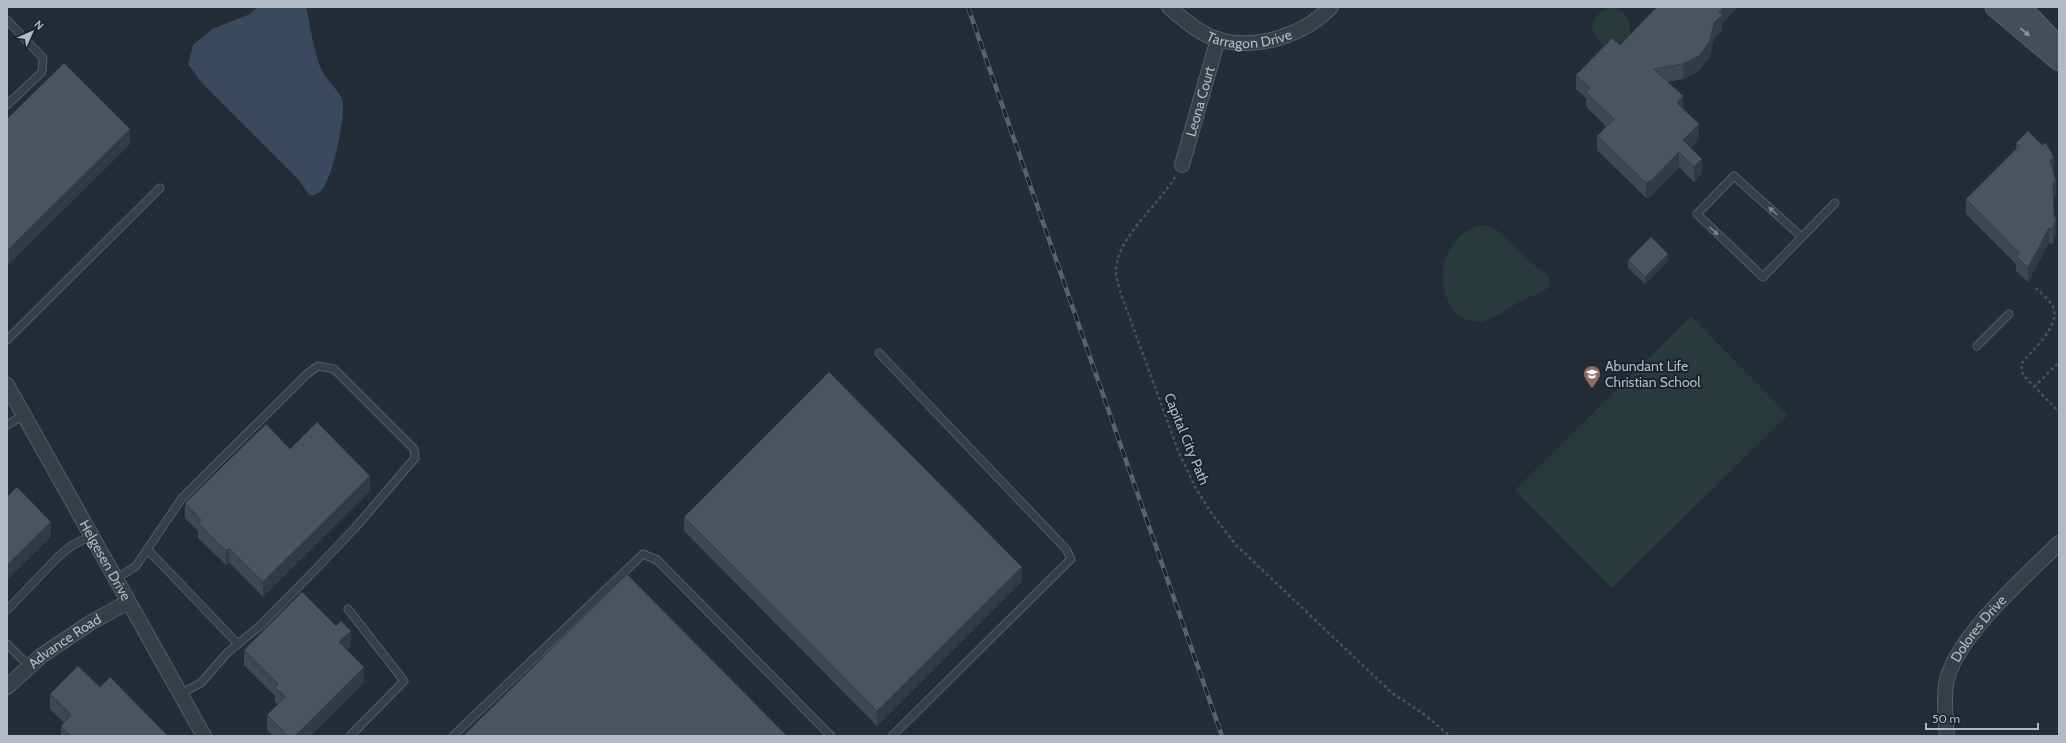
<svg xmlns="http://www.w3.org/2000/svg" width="2066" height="743" font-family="Cabin,sans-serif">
	<rect width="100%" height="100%" fill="#232c37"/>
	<path fill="#283a3a" d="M1614,7C1630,14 1633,26 1628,41C1627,46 1619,52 1616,56C1604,46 1583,31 1597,16C1602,10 1607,8 1614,7Z
		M1477,226H1489L1497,230L1533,264L1549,276L1550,285C1543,295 1529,295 1519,302C1508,308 1496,319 1484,321C1441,330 1421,249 1477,226Z
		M1691,316L1788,415L1612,588L1515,490Z"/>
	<path fill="#3a495e" d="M257,7H306C311,28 313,49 321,69C326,80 337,88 342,99C347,112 332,183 320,192C317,194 313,196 309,195L299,180L202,83L188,64L193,45L212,29L250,14Z"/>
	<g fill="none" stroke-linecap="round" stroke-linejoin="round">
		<defs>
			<path id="lane" d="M7,20L43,58L42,72L7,105
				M1802,237L1734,176L1697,214L1763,277L1835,203
				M7,340L160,188
				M1977,346L2009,314
				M879,353L1066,549L1071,559L892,736
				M7,425L24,415
				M148,550L238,644
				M116,579L136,566L182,498L307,374L318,366L334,369L414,449L415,458L355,528L313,572L262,624L227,653L201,683L180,694
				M348,609L404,681L350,736
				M7,610L58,557L71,546L91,536
				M7,644L29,666
				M453,736L643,554L657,560L831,736"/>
			<g id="street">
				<path id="s1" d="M1169,7C1184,20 1202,36 1223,41C1261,49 1305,34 1331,7"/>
				<path id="s2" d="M1182,165L1218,39"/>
				<path id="s3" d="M7,385L204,736"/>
				<path id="s4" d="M7,687L41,656L90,623L128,602"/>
				<path id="s5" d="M1947,736C1945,719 1944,702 1946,684C1954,638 2026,576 2059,543"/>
			</g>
			<path id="secondary" d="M1995,7L2059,61
				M2021,7L2059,47"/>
		</defs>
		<use href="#lane" stroke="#545c65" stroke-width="9"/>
		<use href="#street" stroke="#545c65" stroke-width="16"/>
		<use href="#secondary" stroke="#545c65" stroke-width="21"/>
		<path stroke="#455557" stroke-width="2.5" stroke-dasharray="3 3" stroke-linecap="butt" d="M1175,177C1159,205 1117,237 1116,270C1116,278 1119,287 1121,294L1179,453L1195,487L1212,514L1237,546L1392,693L1425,715L1450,736
			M2036,288C2042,294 2052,302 2054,310C2059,327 2031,352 2021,364L2023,375L2059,412
			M2034,387L2059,362"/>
		<use href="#lane" stroke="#363e47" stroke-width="7"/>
		<use href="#street" stroke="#363e47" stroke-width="14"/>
		<use href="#secondary" stroke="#454d5a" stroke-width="19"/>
		<defs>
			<path id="rail" d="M968,7L1222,736"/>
		</defs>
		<use href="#rail" stroke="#59626e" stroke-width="4.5"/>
		<use href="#rail" stroke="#1c232c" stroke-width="3" stroke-dasharray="9" stroke-linecap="butt"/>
	</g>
	<path fill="#404753" d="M1657,7H1738L1722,24V30L1714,38L1710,56L1699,71L1683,79L1668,82L1683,109L1699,139L1691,147L1702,173L1694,182L1679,167L1652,195L1646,198L1597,150V136L1606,126L1586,107V98L1576,89V75L1620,45Z
		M7,119L130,144L9,264L7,261Z
		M2016,143L2054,173L2056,197H2053L2054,217L2056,232L2053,244L2049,243L2028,282L2016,271V264L1966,214V199L2016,149Z
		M1628,260L1668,261L1645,284L1628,268Z
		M290,449L370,491L263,597L229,562L226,565L198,538V531L185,518V503Z
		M684,517L1022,581L877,726L684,531Z
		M351,645L347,650L364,682L310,736H273L267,730V715L278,705L275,702V696L244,665V650Z
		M100,687L168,736H61V726L64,723L50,709V694Z"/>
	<path fill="#343a43" d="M1724,7H1738L1722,24V30L1714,38L1710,56L1699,71L1683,79V64L1714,23L1719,12Z
		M1683,96V111L1677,103Z
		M1699,124V139L1683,154V140Z
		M130,129V144L9,264V249Z
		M1679,152V167L1652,195L1646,198V183Z
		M2054,158V173L2050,175V160Z
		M1702,159V173L1694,182V167Z
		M2056,182V197H2053V183Z
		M2056,217V232L2053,244V229Z
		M2049,228V243L2028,282V268Z
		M1668,254V261L1645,284V277Z
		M370,476V491L263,597V582Z
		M51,522V537L7,580V565Z
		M229,548V562L226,565V551Z
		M1022,567V581L877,726V711Z
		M351,631V645L339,657V642Z
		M364,667V682L310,736H295Z"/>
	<path fill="#4a5360" stroke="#343a43" d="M1657,7H1724L1719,12L1722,15L1714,23L1710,41L1699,56L1683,64L1654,69L1683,96L1677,103L1699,124L1683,140L1702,159L1694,167L1679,152L1652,180L1646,183L1597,136L1614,119L1586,93L1590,88L1576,75L1612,38L1620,45Z
		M64,63L130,129L9,249L7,246V119Z
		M2028,131L2042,145L2046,143L2054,158L2050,160L2056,182L2053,183L2054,217H2056L2053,229L2049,228L2028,268L2016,256L2019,253L1966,199L2019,146L2016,143Z
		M1651,237L1668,254L1645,277L1628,260Z
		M829,372L1022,567L877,711L684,517Z
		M317,422L370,476L263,582L229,548L226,551L198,523L201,520L185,503L266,424L290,449Z
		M17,487L51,522L7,565V497Z
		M627,574L787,736H463Z
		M302,592L336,626L341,621L351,631L339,642L364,667L295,736H288L267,715L285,697L275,687L278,684L244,650Z
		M78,666L100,687L110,677L168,736H71L61,726L71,715L50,694Z"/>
	<defs><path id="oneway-solid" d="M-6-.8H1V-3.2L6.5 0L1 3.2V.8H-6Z"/></defs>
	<use fill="#8b939f" href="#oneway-solid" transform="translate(2025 32) rotate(40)"/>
	<g fill="#7a828c">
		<use href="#oneway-solid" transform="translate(1773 211) rotate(-138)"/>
		<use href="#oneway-solid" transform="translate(1714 231) rotate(43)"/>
	</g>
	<defs>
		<symbol id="school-pin" viewBox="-11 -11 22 30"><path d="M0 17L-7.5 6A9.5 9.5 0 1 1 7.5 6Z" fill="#8d6e63" stroke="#1c232c"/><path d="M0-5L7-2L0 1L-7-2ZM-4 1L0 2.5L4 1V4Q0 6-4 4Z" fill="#fff"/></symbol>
	</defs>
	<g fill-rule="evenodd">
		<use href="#school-pin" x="1582" y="364" width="20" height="27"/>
	</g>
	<g text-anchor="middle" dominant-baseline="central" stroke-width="4" stroke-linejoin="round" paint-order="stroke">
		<g font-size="14" fill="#b1b9c4" stroke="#1c232c">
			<text stroke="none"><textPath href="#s1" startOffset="91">Tarragon Drive</textPath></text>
			<text stroke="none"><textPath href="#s2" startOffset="66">Leona Court</textPath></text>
			<text transform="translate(1187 439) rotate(68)">Capital City Path</text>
			<text stroke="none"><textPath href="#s3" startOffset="201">Helgesen Drive</textPath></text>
			<text stroke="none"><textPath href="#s5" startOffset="117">Dolores Drive</textPath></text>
			<text stroke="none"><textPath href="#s4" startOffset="74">Advance Road</textPath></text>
		</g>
		<g font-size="14" fill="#b1b9c4" stroke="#1c232c" text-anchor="start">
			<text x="1605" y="366">Abundant Life<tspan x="1605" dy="16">Christian School</tspan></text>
		</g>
	</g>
	<rect width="2066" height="743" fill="none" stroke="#b1b9c4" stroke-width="16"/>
	<g transform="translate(32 32) rotate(45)" stroke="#1c232c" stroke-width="3" paint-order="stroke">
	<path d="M0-3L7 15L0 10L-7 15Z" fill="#b1b9c4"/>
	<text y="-6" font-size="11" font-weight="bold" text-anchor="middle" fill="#b1b9c4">N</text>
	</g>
	<path d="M1926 723v6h112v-6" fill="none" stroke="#b1b9c4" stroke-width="2"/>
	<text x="1932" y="723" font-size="12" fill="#b1b9c4" stroke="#1c232c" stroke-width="3" paint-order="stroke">50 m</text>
</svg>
